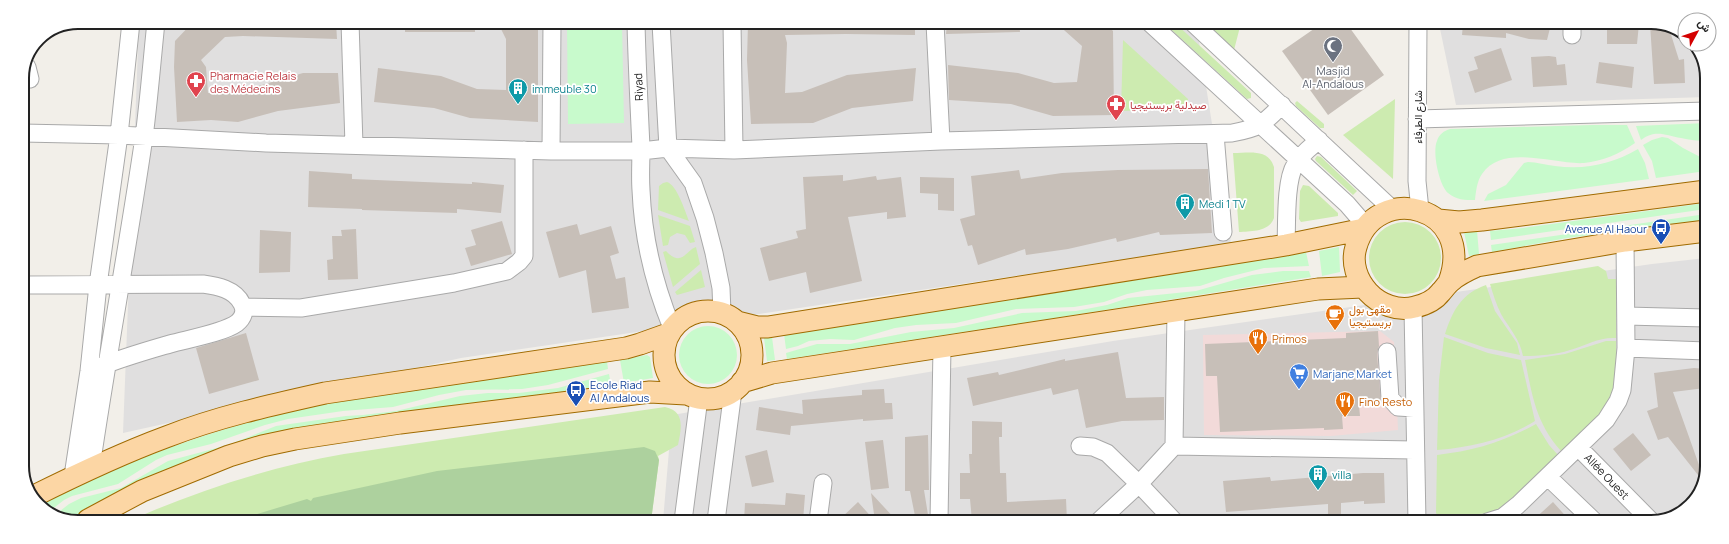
<svg xmlns="http://www.w3.org/2000/svg" width="1729" height="544" font-family="Manrope,Vazirmatn,sans-serif">
	<rect width="100%" height="100%" fill="#f2efe9"/>
	<path fill="#e0dfdf" d="M139,22L1196,23L1231,244L461,358L123,433Z
		M1439,24H1666L1685,37V44H1696L1707,74V97L1456,105Z
		M1706,258L1705,481L1685,510L1652,522L663,521L672,415L1113,341L1652,264Z"/>
	<path fill="#f2dad9" d="M1380,331L1394,342L1398,430L1331,436L1204,435L1203,335Z"/>
	<path fill="#cdebb0" d="M1164,23H1175L1251,93V98L1247,99Z
		M1205,23H1241L1234,50Z
		M1123,40L1188,99V109L1121,111Z
		M1395,99L1393,179L1343,135Z
		M1297,101L1324,124V128H1320L1296,106L1295,103Z
		M1233,153C1249,153 1268,148 1274,167V218C1269,232 1251,231 1239,232Z
		M1317,156L1321,157L1357,191L1353,195L1316,161L1315,159Z
		M667,182C677,185 685,211 689,221L658,210L659,186L663,183Z
		M1303,185L1309,186L1338,213V216L1301,222L1299,219L1300,191Z
		M658,215L690,226L695,242L690,243L685,235L677,233L670,237L668,245L663,246Z
		M1369 258a36 36 0 1 1 72 0a36 36 0 1 1-72 0Z
		M696,247L700,264L673,287L663,252L666,251C682,268 686,250 696,247Z
		M1598,266L1606,271L1608,279H1616V338C1599,337 1587,345 1570,350C1555,355 1539,356 1523,356C1520,339 1509,328 1501,314C1496,304 1493,294 1490,284Z
		M701,270L705,287L677,295L675,292Z
		M1486,285L1495,311L1517,343L1520,355L1486,348L1445,334C1453,310 1461,294 1486,285Z
		M1444,337L1488,353L1521,360L1535,421C1504,440 1472,447 1437,450L1439,380Z
		M1606,341H1616C1616,357 1618,376 1614,391C1607,414 1578,435 1561,451C1536,423 1532,395 1525,360L1565,354Z
		M665,407C686,411 681,430 678,445L658,456L659,460L651,521L131,520C199,490 270,467 344,454Z
		M1536,424L1549,445L1558,455L1504,507L1490,513L1443,517L1438,516L1436,513L1437,455C1473,451 1504,442 1536,424Z"/>
	<path fill="#add19e" d="M644,447L655,451L659,460L651,521L237,520L307,499L311,501L313,498L437,471Z"/>
	<path fill="#c8facc" d="M567,23H622L624,123L568,124Z
		M1707,123V141C1698,141 1689,140 1681,138C1665,135 1655,129 1641,140L1636,126Z
		M1592,125H1627L1635,143C1619,154 1603,161 1584,163C1554,165 1503,143 1482,174C1477,181 1476,191 1475,200C1465,200 1456,200 1448,193C1439,185 1432,152 1437,141C1439,134 1444,131 1450,129Z
		M1662,137L1668,138L1683,148L1706,160V171L1656,178L1652,161L1643,145L1652,140Z
		M1638,149L1645,163L1649,179L1484,201L1488,194L1506,185L1524,163L1528,162C1537,162 1546,165 1555,166C1586,170 1612,164 1638,149Z
		M1706,203V209L1491,240L1490,231L1523,228Z
		M1706,214V220L1567,238L1492,252L1491,245Z
		M1477,230L1479,254L1469,256L1464,232Z
		M1339,247L1340,272L1322,276L1319,251Z
		M1306,252L1309,266L1264,268L1224,278L1200,286L1147,290L1127,294L1104,302L1074,307L1016,309L956,323L916,325L895,328L854,340L830,339L809,341L798,346L786,349L784,334Z
		M1283,271H1309L1311,277L1049,319L787,359L786,353L817,344H850L911,332L954,328L1022,313L1076,311L1107,305L1128,298L1196,291L1252,275Z
		M679 355a29 29 0 1 1 58 0a29 29 0 1 1-58 0Z
		M772,337L775,360L767,361L764,338Z
		M647,355L650,357L653,378L624,383L620,360Z
		M607,361L608,369L548,385L522,389L466,390L439,395L393,407L343,411L288,419L265,425L211,444L167,455L156,460L118,484L72,496L64,500L50,511L40,505C123,461 212,429 303,409C330,402 359,399 386,395C460,382 534,372 607,361Z
		M609,374L611,385L377,419L98,504L67,520H63L55,515L69,504L81,498L121,488L168,461L228,445L276,426L346,416L363,415L396,411L460,396L488,393H519L558,388Z"/>
	<path fill="#c7bfb8" d="M193,22H336L337,39L243,36L225,37L201,60L206,67L208,93H234L303,73H338L340,103L278,111L238,122L211,120L177,122L174,67L175,41Z
		M405,22H475V32H405Z
		M498,23H538V122L470,118L434,108L374,102L378,68L441,76L477,89L506,90V39Z
		M748,23H915V35L846,34L785,35L787,43L785,93L802,92L847,75L916,68L913,101L852,108L813,123L751,124L747,60Z
		M947,23H1019L1020,32L946,34Z
		M1056,23H1105L1113,31L1114,115L1053,116L1011,104L949,100L948,65L1018,73L1054,83L1077,82L1082,46Z
		M1321,24H1347L1384,75L1328,115L1282,51Z
		M1463,24H1551L1547,40L1529,39L1506,33V38L1462,35Z
		M1607,24H1639L1637,44H1607Z
		M1650,24H1666L1668,25L1679,60L1684,59L1685,83L1654,84Z
		M1501,48L1512,80L1475,93L1468,72L1478,69L1474,57Z
		M1549,56L1556,57L1557,65L1565,64L1567,85L1533,87L1531,57Z
		M1599,62L1634,67L1632,88L1596,83Z
		M1208,169L1212,233L1160,235L1159,232L1117,242L1116,238L1068,249L1026,255L1025,249L978,265L972,245L968,246L960,219L975,215L971,176L1019,170L1021,179L1062,173L1118,170Z
		M309,171L352,174V179L472,184V182L504,185L501,213L457,209V213L362,210V209L308,207Z
		M843,175V181L876,176L877,180L901,177L906,217L887,219V212L848,217L862,281L810,293L806,272L769,281L760,248L798,238L796,231L806,229L803,177Z
		M920,177L954,178V211L938,210V194L920,193Z
		M502,221L512,254L471,266L465,248L476,245L471,230Z
		M577,224L580,235L611,226L619,253L610,256L616,279L625,277L629,308L592,313L586,270L559,278L546,232Z
		M356,229L358,279L328,280L327,260L333,259L332,236H342L341,230Z
		M260,230L291,232L290,272L259,273Z
		M1378,331L1379,346L1377,353L1381,404L1359,405L1360,416H1342L1343,429L1324,430V428L1220,432L1217,376H1206L1205,344L1346,338V333Z
		M246,333L259,380L209,394L196,348Z
		M1118,352L1126,398L1164,397V420L1122,421L1086,428L1078,389L1053,395L1051,388L973,406L967,378L998,372L999,375L1065,359V361Z
		M1694,368L1706,369L1705,388L1673,392L1704,479L1702,480L1668,437L1658,440L1647,411L1658,407L1654,373Z
		M884,389L885,403H892L893,419L863,421V419L791,426L790,435L756,430L759,407L803,414L802,400L862,395V390Z
		M972,421L1002,422V437H999L1000,473H1006L1007,502L1066,499L1067,521H972L970,499H960V473H970L969,454H972Z
		M1633,433L1651,455L1631,471L1613,449Z
		M928,435L929,490H924L929,521H916L910,491H905V437Z
		M883,440L889,488L871,490L865,442Z
		M767,450L774,482L752,487L745,456Z
		M1363,473H1384L1385,503L1364,504V501L1341,503V519H1328V504L1226,512L1223,481L1270,477L1271,481Z
		M786,493L805,495L803,521H744L745,503L785,505Z
		M871,493L897,521H875Z
		M858,502L875,521H838Z
		M1553,502L1571,522H1531Z"/>
	<g fill="none" stroke-linecap="round" stroke-linejoin="round">
		<defs>
			<path id="minor" d="M350,22L354,145
				M636,23C637,64 639,106 641,147C641,161 640,176 641,190C643,238 654,284 672,328
				M661,23L668,148L693,183L705,218L714,253L721,288L722,313
				M732,23L734,150
				M935,23L941,141
				M1150,23L1347,204L1366,226
				M1193,23L1393,210
				M1418,24L1417,181L1420,210
				M1572,35V24
				M27,67L30,79
				M1417,119L1707,111
				M22,133L119,135L266,143L551,151H641L668,148L734,150L941,141L1232,133C1260,128 1263,124 1282,105
				M1215,134L1223,232
				M551,151L552,23
				M1286,245C1287,225 1285,181 1295,165C1300,155 1311,147 1319,140
				M22,285L203,284C217,286 235,289 242,304C246,311 243,318 237,323C223,333 188,339 170,344C146,351 121,358 97,368
				M244,307L301,308L454,283L507,271L519,262L524,256V150
				M1413,308L1417,522
				M1626,316L1706,318
				M1626,348L1706,351
				M1387,352L1390,398L1398,407L1414,408
				M1080,446L1093,447L1107,453L1139,484L1174,521
				M1174,446L1414,450
				M1578,447L1652,522
				M91,467C107,357 128,247 144,137C149,99 152,60 156,22
				M73,476L89,371L98,285L119,135L131,22
				M1548,477L1595,522
				M683,521L699,398
				M716,521L733,391
				M818,521L823,483
				M939,521L942,347
				M1099,521L1139,484L1174,446L1176,311
				M1487,522L1503,517L1518,505L1606,420L1618,401L1622,390L1626,348L1625,241"/>
			<path id="major" d="M1438,220L1459,222L1482,220L1706,191
				M1449,282C1477,206 1375,180 1356,247C1351,263 1357,280 1368,292C1379,304 1398,312 1415,307C1424,305 1435,300 1441,292C1444,289 1447,284 1451,281C1459,274 1468,270 1477,266L1625,241L1706,231
				M664 355a44 44 0 1 1 88 0a44 44 0 1 1-88 0Z
				M737,322L757,327H768L1286,245L1364,229
				M742,382L772,373L1318,289L1363,287
				M32,497C76,475 120,454 166,437C217,417 271,405 325,393L626,348L640,344L668,334
				M88,520L142,491L229,456L262,446L295,439L400,423L650,392L686,394"/>
		</defs>
		<use href="#minor" stroke="#a9a9a9" stroke-width="19"/>
		<use href="#major" stroke="#a06b00" stroke-width="23"/>
		<use href="#minor" stroke="#fff" stroke-width="17"/>
		<use href="#major" stroke="#fcd6a4" stroke-width="21"/>
	</g>
	<defs>
		<symbol id="mosque-pin" viewBox="-11 -11 22 30"><path d="M0 17L-7.5 6A9.5 9.5 0 1 1 7.5 6Z" fill="#6b7280" stroke="#fff"/><path d="M3.5-4.9A6 6 0 1 0 3.5 4.9A5 5 0 1 1 3.5-4.9Z" fill="#fff"/></symbol>
		<symbol id="pharmacy-pin" viewBox="-11 -11 22 30"><path d="M0 17L-7.5 6A9.5 9.5 0 1 1 7.5 6Z" fill="#e0444e" stroke="#fff"/><path d="M-2-6h4v4h4v4h-4v4h-4v-4h-4v-4h4Z" fill="#fff"/></symbol>
		<symbol id="building-pin" viewBox="-11 -11 22 30"><path d="M0 17L-7.5 6A9.5 9.5 0 1 1 7.5 6Z" fill="#0f9aa8" stroke="#fff"/><path d="M-4-6H4V6H1V3H-1V6H-4ZM-2.5-4.3h1.7v1.8h-1.7ZM.8-4.3h1.7v1.8H.8ZM-2.5-1h1.7V.8h-1.7ZM.8-1h1.7V.8H.8Z" fill="#fff"/></symbol>
		<symbol id="bus-pin" viewBox="-11 -11 22 30"><path d="M0 17L-7.5 6A9.5 9.5 0 1 1 7.5 6Z" fill="#1a4fb4" stroke="#fff"/><path d="M-5-6H5V4H4V6H2V4H-2V6H-4V4H-5ZM-3.5-4V0h7V-4ZM-3.5 1.2v1.5H-2V1.2ZM2 1.2v1.5H3.5V1.2Z" fill="#fff"/></symbol>
		<symbol id="cafe-pin" viewBox="-11 -11 22 30"><path d="M0 17L-7.5 6A9.5 9.5 0 1 1 7.5 6Z" fill="#e8710a" stroke="#fff"/><path d="M-5.5-4.5H6V0H3Q3 3.5 0 3.5H-2.5Q-5.5 3.5-5.5 0ZM3-3.2v2h1.7v-2ZM-6 4.5H4V6H-6Z" fill="#fff"/></symbol>
		<symbol id="restaurant-pin" viewBox="-11 -11 22 30"><path d="M0 17L-7.5 6A9.5 9.5 0 1 1 7.5 6Z" fill="#e8710a" stroke="#fff"/><path d="M-5-6h1v4h1v-4h1v4h1v-4h1v5L-1.5 .5V6h-2V.5L-5-1ZM5-6V6H3V1.5H1.5Q1.5-4 5-6Z" fill="#fff"/></symbol>
		<symbol id="supermarket-pin" viewBox="-11 -11 22 30"><path d="M0 17L-7.5 6A9.5 9.5 0 1 1 7.5 6Z" fill="#3f7fe0" stroke="#fff"/><path d="M-6-5.5h2.5l.6 2H6L4.5 2H-2.5L-4.4-4H-6ZM-1.5 3.2a1.3 1.3 0 1 0 .1 0ZM3 3.2a1.3 1.3 0 1 0 .1 0Z" fill="#fff"/></symbol>
	</defs>
	<g fill-rule="evenodd">
		<use href="#mosque-pin" x="1322" y="35" width="22" height="30"/>
		<use href="#pharmacy-pin" x="185" y="70" width="22" height="30"/>
		<use href="#building-pin" x="507" y="77" width="22" height="30"/>
		<use href="#pharmacy-pin" x="1105" y="93" width="22" height="30"/>
		<use href="#building-pin" x="1174" y="192" width="22" height="30"/>
		<use href="#bus-pin" x="1650" y="217" width="22" height="30"/>
		<use href="#cafe-pin" x="1324" y="303" width="22" height="30"/>
		<use href="#restaurant-pin" x="1247" y="327" width="22" height="30"/>
		<use href="#supermarket-pin" x="1288" y="362" width="22" height="30"/>
		<use href="#bus-pin" x="565" y="379" width="22" height="30"/>
		<use href="#restaurant-pin" x="1334" y="390" width="22" height="30"/>
		<use href="#building-pin" x="1307" y="463" width="22" height="30"/>
	</g>
	<g text-anchor="middle" dominant-baseline="central" stroke-width="3.5" stroke-linejoin="round" paint-order="stroke">
		<g font-size="11" fill="#5b616d" stroke="#fff">
			<text x="1333" y="70">Masjid<tspan x="1333" dy="13">Al-Andalous</tspan></text>
		</g>
		<g font-size="11" fill="#be3a42" stroke="#fff" text-anchor="start">
			<text x="210" y="75">Pharmacie Relais<tspan x="210" dy="13">des Médecins</tspan></text>
			<text x="1130" y="104">صيدلية بريستيجيا</text>
		</g>
		<g font-size="11" fill="#222" stroke="#fff">
			<text transform="translate(638 87) rotate(-92)">Riyad</text>
			<text transform="translate(1417 117) rotate(-90)">شارع الطرفاء</text>
			<text transform="translate(1607 476) rotate(46)">Allée Ouest</text>
		</g>
		<g font-size="11" fill="#0d838f" stroke="#fff" text-anchor="start">
			<text x="532" y="88">immeuble 30</text>
			<text x="1199" y="203">Medi 1 TV</text>
			<text x="1332" y="474">villa</text>
		</g>
		<g font-size="11" fill="#164399" stroke="#fff" text-anchor="end">
			<text x="1647" y="228">Avenue Al Haour</text>
			<text x="590" y="384" text-anchor="start">Ecole Riad<tspan x="590" dy="13">Al Andalous</tspan></text>
		</g>
		<g font-size="11" fill="#c56008" stroke="#fff" text-anchor="start">
			<text x="1349" y="308">مقهى بول<tspan x="1349" dy="13">بريستيجيا</tspan></text>
			<text x="1272" y="338">Primos</text>
			<text x="1359" y="401">Fino Resto</text>
		</g>
		<g font-size="11" fill="#366cbe" stroke="#fff" text-anchor="start">
			<text x="1313" y="373">Marjane Market</text>
		</g>
	</g>
	<path d="M0 0H1729V544H0ZM78 29H1651A49 49 0 0 1 1700 78V466A49 49 0 0 1 1651 515H78A49 49 0 0 1 29 466V78A49 49 0 0 1 78 29Z" fill="#fff" fill-rule="evenodd"/>
	<path fill="none" stroke="#222" stroke-width="2" d="M78 29H1651A49 49 0 0 1 1700 78V466A49 49 0 0 1 1651 515H78A49 49 0 0 1 29 466V78A49 49 0 0 1 78 29Z"/>
	<g transform="translate(1697 32) rotate(50)"><circle r="19" fill="#ffffff" stroke="#a7a7a7"/>
	<path d="M0-3L7 15L0 10L-7 15Z" fill="#d40000"/>
	<text y="-6" font-size="11" font-weight="bold" text-anchor="middle" fill="#222222">ش</text>
	</g>
</svg>
